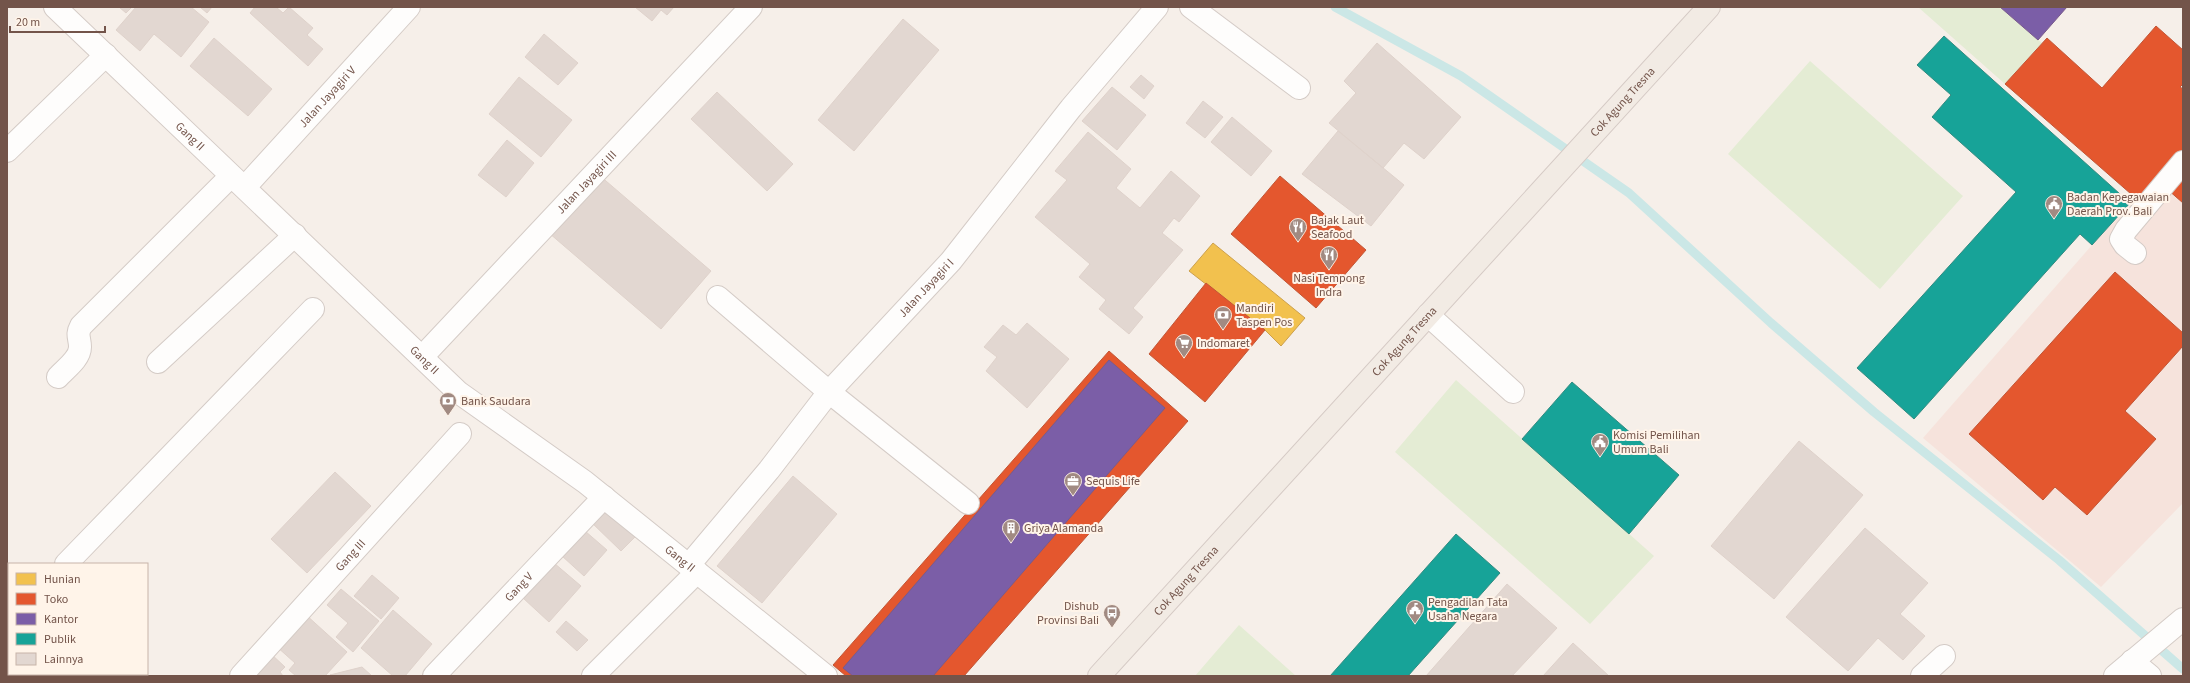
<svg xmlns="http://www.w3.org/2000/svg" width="2190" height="683" font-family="'Source Sans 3',sans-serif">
	<rect width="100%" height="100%" fill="#f6efe9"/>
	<path fill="#f6e3dc" d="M2183,150V503L2101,587L1923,438L2092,245Z"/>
	<path fill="#e4ecd4" d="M1918,7H2000L2042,43L2005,84Z
		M1810,61L1963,196L1880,289L1728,154Z
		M1456,380L1654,556L1590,624L1395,452Z
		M1239,625L1296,676H1195Z"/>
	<path fill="#f2c14e" stroke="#cca04d" d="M1213,243L1305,318L1281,346L1265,330L1189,271Z"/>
	<path fill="#e4572e" stroke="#c25636" d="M2156,26L2183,50V84L2180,87L2183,89V150L2139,201L2005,84L2047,38L2102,88Z
		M2183,169V203L2167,189Z
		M1280,176L1366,250L1316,308L1231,234Z
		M2115,272L2183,333V346L2125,411L2156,439L2087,515L2055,487L2043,500L1969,434Z
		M1206,283L1265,330L1205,402L1149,354Z
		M1109,351L1188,421L964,676H846L833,665Z"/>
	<path fill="#7b5ea7" stroke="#795b8b" d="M2000,7H2067L2038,40Z
		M1109,360L1165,408L933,676H853L843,668Z"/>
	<path fill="#17a398" stroke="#338b81" d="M1944,36L2130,203L2092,245L2080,234L1914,419L1857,368L2016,192L1932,117L1951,95L1917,65Z
		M1572,382L1679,475L1629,534L1522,439Z
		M1456,534L1500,573L1408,676H1330Z"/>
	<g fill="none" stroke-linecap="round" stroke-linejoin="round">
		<path stroke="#cbe7e6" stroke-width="9" d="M1335,7L1461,76L1629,193L1771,323L1874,412L2059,560L2183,669"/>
	</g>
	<path fill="#e2d7d1" stroke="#dfd2cb" d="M119,7H132L126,13Z
		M136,7H191L209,22L181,57L154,34L140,51L116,30Z
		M200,7H212L207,13Z
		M255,7H276L283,13L289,7L313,28L307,35L323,49L308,66L250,13Z
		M635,7H674L667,15L661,10L652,21Z
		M903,19L939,50L854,151L818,120Z
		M544,34L578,63L558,85L525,57Z
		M214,38L272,89L248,116L190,66Z
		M1377,43L1461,117L1424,159L1404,143L1383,168L1329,123L1356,93L1344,81Z
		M1141,75L1154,86L1144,99L1130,87Z
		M519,77L572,120L541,157L489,114Z
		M1112,87L1146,115L1117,150L1082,121Z
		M717,92L793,164L767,191L691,119Z
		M1203,101L1223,117L1205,138L1186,123Z
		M1232,117L1272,151L1251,176L1211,142Z
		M1338,131L1404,185L1371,226L1302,174Z
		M1088,132L1131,169L1116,188L1140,208L1171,171L1200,196L1179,222L1174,218L1162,233L1183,250L1133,308L1143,317L1129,334L1099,309L1106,300L1079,277L1090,264L1035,217L1067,180L1055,171Z
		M507,140L534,163L506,197L478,175Z
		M599,175L711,271L661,329L549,233Z
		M1027,323L1069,359L1027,408L986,371L997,357L984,347L1003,325L1016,335Z
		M1799,441L1863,495L1774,599L1711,546Z
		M335,472L371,506L307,573L271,539Z
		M793,476L837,514L762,603L717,566Z
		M605,506L636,536L621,551L590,521Z
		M1865,528L1928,583L1900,614L1925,636L1903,660L1878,638L1848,671L1786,617Z
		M585,531L607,550L584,576L562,556Z
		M554,563L581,586L549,622L523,598Z
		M372,575L399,598L381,619L354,596Z
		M1507,584L1557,628L1512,676H1426Z
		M341,589L379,621L353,652L336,637L348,623L327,605Z
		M393,610L432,644L405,676H393L361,648Z
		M305,614L347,652L325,676H296L289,670L295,663L276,646Z
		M566,621L588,640L577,651L556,632Z
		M1573,643L1609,676H1543Z
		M270,653L285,667L280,672L283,676H249Z
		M7,664L9,665V674H18L20,676H7Z
		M362,667L372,676L330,675Z
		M36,674H78L81,676H39Z"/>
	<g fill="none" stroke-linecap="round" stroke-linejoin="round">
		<defs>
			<g id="minor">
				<path id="s1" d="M55,7L458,392L585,482L826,676"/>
				<path d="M1191,7L1299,88"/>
				<path d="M7,151L106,55"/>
				<path id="s2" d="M245,187L409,7"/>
				<path d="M2135,253L2125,245L2121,239L2126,230L2183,162"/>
				<path d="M718,297L829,392L968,503"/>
				<path d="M1428,315L1513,392"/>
				<path id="s3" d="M422,357L751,7"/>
				<path d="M158,362L295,235"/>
				<path d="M58,377C65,369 80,359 80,347C80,338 76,335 81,326L231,176"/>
				<path d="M66,564L313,309"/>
				<path id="s4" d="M689,565L769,470L829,392L951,261L1071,108L1157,7"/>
				<path d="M7,580L9,582"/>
				<path d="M2132,661L2150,676"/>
				<path d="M115,674L117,676"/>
				<path id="s5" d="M241,676L460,434"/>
				<path id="s6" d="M434,676L604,497"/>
				<path d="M593,676L697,572"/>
				<path d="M1922,676L1944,656"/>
				<path d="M2115,676L2183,619"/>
			</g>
			<g id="major">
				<path id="s7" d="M1099,676L1709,7"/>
			</g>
		</defs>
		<use href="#minor" stroke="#d4cbc6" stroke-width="24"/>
		<use href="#major" stroke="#d5cac5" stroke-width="24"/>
		<use href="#minor" stroke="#fefdfc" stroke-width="22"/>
		<use href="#major" stroke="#f2ebe4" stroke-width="22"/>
	</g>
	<defs>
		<symbol id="civic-pin" viewBox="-11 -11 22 30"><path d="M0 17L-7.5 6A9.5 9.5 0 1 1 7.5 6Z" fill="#a18a82" stroke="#fff4e9"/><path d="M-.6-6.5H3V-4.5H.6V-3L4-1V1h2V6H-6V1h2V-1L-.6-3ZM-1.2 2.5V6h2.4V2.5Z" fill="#fff"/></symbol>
		<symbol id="restaurant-pin" viewBox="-11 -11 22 30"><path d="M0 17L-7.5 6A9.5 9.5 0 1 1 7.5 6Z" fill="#a18a82" stroke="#fff4e9"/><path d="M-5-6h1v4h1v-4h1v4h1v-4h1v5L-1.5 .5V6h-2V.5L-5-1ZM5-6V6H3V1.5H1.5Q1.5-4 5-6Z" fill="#fff"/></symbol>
		<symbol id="bank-pin" viewBox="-11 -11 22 30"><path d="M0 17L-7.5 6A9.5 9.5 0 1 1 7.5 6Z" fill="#a18a82" stroke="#fff4e9"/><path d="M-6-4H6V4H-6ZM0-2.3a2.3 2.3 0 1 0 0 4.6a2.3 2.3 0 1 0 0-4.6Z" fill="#fff"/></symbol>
		<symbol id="supermarket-pin" viewBox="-11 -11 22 30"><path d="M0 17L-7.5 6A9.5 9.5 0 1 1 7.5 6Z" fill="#a18a82" stroke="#fff4e9"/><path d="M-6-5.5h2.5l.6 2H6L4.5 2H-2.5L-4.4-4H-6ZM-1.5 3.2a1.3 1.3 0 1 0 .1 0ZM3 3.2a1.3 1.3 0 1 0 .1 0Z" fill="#fff"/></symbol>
		<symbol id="office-pin" viewBox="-11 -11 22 30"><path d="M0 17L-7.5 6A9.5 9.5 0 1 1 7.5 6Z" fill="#a18a82" stroke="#fff4e9"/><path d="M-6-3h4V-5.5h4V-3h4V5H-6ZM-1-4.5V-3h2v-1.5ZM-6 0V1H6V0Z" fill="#fff"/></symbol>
		<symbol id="building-pin" viewBox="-11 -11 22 30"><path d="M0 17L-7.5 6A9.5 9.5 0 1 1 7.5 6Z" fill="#a18a82" stroke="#fff4e9"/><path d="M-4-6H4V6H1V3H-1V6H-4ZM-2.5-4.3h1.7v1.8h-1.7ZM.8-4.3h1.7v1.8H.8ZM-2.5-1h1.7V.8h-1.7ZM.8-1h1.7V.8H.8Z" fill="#fff"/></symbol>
		<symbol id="bus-pin" viewBox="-11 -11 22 30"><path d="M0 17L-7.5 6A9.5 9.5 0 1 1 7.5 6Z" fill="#a18a82" stroke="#fff4e9"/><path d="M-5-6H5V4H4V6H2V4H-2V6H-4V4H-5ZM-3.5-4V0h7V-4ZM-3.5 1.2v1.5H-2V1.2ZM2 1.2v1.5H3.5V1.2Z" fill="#fff"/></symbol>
	</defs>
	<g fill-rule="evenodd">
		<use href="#civic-pin" x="2044" y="194" width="20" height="27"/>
		<use href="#restaurant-pin" x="1288" y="217" width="20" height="27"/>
		<use href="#restaurant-pin" x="1319" y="245" width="20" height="27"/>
		<use href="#bank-pin" x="1213" y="305" width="20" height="27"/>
		<use href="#supermarket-pin" x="1174" y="333" width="20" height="27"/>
		<use href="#bank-pin" x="438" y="391" width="20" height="27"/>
		<use href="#civic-pin" x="1590" y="432" width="20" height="27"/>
		<use href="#office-pin" x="1063" y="471" width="20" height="27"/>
		<use href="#building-pin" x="1001" y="518" width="20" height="27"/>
		<use href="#civic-pin" x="1405" y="599" width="20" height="27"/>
		<use href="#bus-pin" x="1102" y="603" width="20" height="27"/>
	</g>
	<g text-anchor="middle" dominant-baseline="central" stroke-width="4" stroke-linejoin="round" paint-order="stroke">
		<g font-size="12" fill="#73544a" stroke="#fff4e9">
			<text stroke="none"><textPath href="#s2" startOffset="122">Jalan Jayagiri V</textPath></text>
			<text stroke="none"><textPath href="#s7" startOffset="777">Cok Agung Tresna</textPath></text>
			<text stroke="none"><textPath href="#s1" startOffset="187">Gang II</textPath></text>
			<text stroke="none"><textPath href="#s3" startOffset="240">Jalan Jayagiri III</textPath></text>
			<text stroke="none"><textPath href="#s4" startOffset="365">Jalan Jayagiri I</textPath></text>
			<text stroke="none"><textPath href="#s7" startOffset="453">Cok Agung Tresna</textPath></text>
			<text stroke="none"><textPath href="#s1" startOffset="511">Gang II</textPath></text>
			<text stroke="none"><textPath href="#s5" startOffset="163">Gang III</textPath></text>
			<text stroke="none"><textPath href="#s1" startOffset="835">Gang II</textPath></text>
			<text stroke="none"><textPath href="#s7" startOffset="129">Cok Agung Tresna</textPath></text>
			<text stroke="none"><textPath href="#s6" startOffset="123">Gang V</textPath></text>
		</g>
		<g font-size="12" fill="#73544a" stroke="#fff4e9" text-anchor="start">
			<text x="2067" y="197">Badan Kepegawaian<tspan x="2067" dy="14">Daerah Prov. Bali</tspan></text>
			<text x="1311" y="220">Bajak Laut<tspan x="1311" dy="14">Seafood</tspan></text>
			<text x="1329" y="278" text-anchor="middle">Nasi Tempong<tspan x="1329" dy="14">Indra</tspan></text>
			<text x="1236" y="308">Mandiri<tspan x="1236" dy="14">Taspen Pos</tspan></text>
			<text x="1197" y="343">Indomaret</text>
			<text x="461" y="401">Bank Saudara</text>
			<text x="1613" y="435">Komisi Pemilihan<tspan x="1613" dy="14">Umum Bali</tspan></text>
			<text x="1086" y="481">Sequis Life</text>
			<text x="1024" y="528">Griya Alamanda</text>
			<text x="1428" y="602">Pengadilan Tata<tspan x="1428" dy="14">Usaha Negara</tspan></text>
			<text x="1099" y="606" text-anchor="end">Dishub<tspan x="1099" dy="14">Provinsi Bali</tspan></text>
		</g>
	</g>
	<rect width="2190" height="683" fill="none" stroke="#73544a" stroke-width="16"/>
	<rect x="8" y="563" width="140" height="112" fill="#fff4e9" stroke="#c7b4a9"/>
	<rect x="16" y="573" width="20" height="12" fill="#f2c14e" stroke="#c7b4a9"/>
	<text x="44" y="583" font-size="12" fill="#73544a">Hunian</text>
	<rect x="16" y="593" width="20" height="12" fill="#e4572e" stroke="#c7b4a9"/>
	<text x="44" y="603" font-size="12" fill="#73544a">Toko</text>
	<rect x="16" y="613" width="20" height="12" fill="#7b5ea7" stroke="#c7b4a9"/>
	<text x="44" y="623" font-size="12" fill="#73544a">Kantor</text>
	<rect x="16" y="633" width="20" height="12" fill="#17a398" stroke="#c7b4a9"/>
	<text x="44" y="643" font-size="12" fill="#73544a">Publik</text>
	<rect x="16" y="653" width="20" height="12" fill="#e2d7d1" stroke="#c7b4a9"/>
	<text x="44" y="663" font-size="12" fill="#73544a">Lainnya</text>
	<path d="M10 26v6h95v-6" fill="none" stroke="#73544a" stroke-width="2"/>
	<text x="16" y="26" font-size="12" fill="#73544a" stroke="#fff4e9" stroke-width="3" paint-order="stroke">20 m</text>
</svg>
